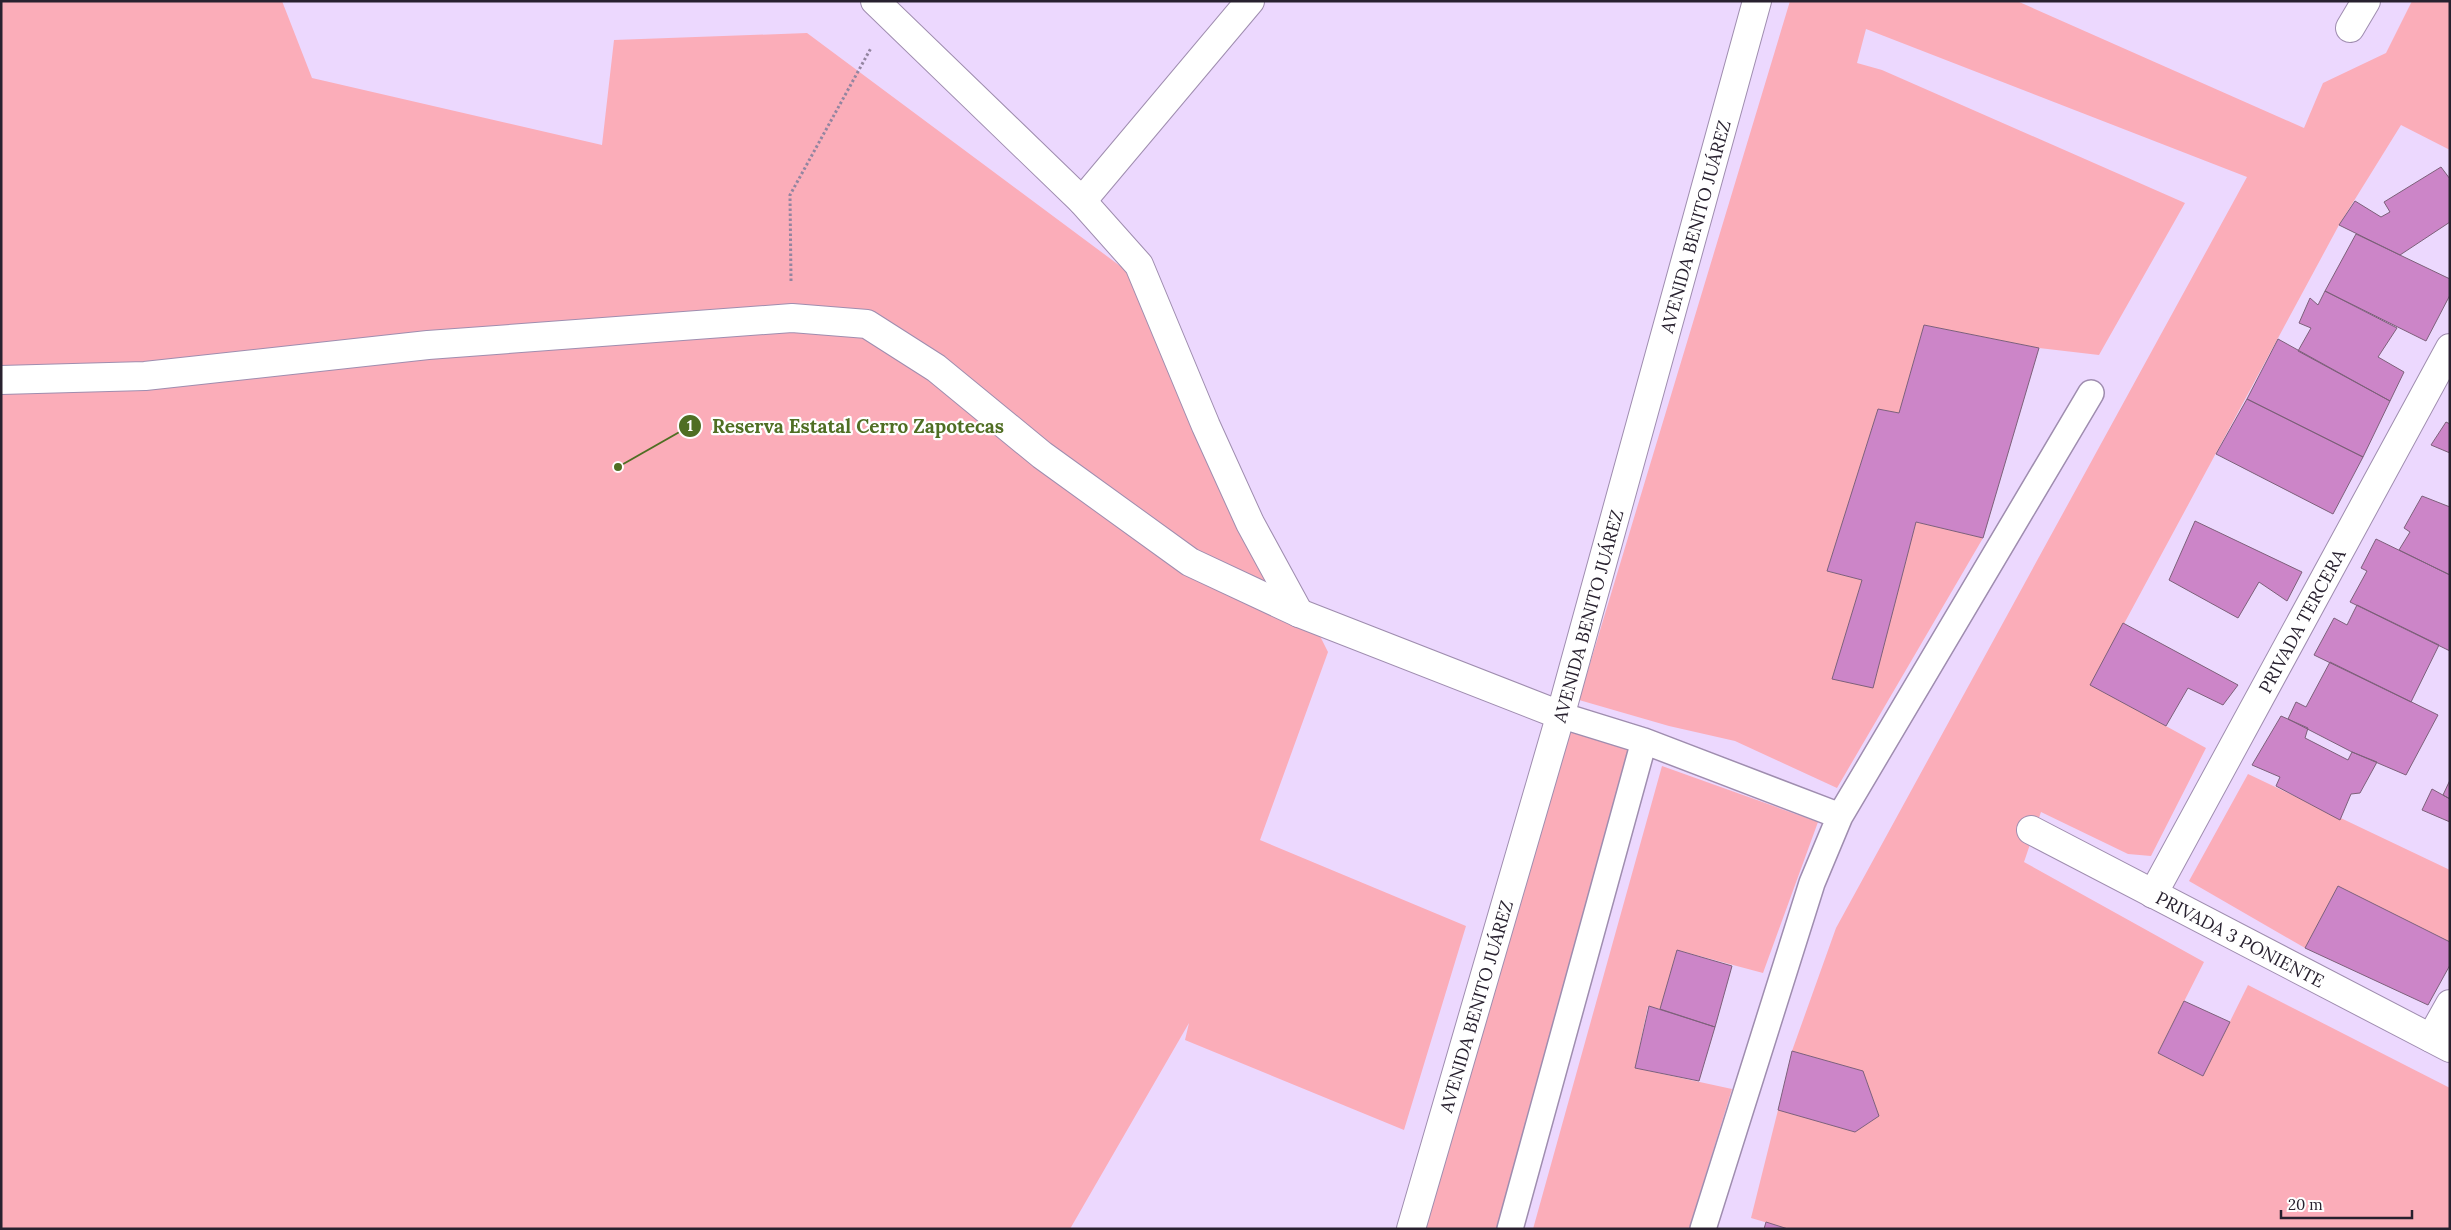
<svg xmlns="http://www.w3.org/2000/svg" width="2451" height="1230" font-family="Lora,serif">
	<rect width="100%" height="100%" fill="#ecd8fe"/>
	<path fill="#fbadb9" d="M1,1H282L312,78L602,145L614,40L807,33L1143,283L1328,652L1260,840L1466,926L1404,1130L1185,1040L1189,1023L1070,1229H1Z
		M1790,1H2017L2304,128L2323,83L2386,53L2412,1H2450V150L2401,125L2339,225L2091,685L2206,748L2151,856L2128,854L2041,812L2024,862L2204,962L2158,1053L2203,1076L2248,985L2450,1088V1229H1788L1751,1218L1778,1110L1855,1132L1879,1116L1863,1071L1792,1051L1836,928L2247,177L1866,29L1857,63L1882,70L2185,203L2099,355L2039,348L1924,325L1899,413L1878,409L1827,571L1862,580L1832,679L1873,687L1916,522L1983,538L1837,788L1735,741L1669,726L1579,700Z
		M1558,724L1633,747L1507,1229H1418Z
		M1662,766L1818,822L1763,973L1677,950L1660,1009L1648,1006L1635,1068L1732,1089L1689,1229H1533Z
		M2248,774L2450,870V942L2338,886L2305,948L2189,881Z"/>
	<path fill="#cc85c8" stroke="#7d607a" d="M2441,167L2450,179V222L2400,255L2339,225L2355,201L2381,217L2390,212L2384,202Z
		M2356,234L2450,279V295L2426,341L2325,291Z
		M2325,291L2397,328L2378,357L2404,372L2390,401L2298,351L2311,328L2299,323L2310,298L2318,305Z
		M1924,325L2039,348L1983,538L1916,522L1873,688L1832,679L1862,580L1827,571L1878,409L1899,413Z
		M2278,339L2390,401L2363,457L2247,399Z
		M2247,399L2363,457L2333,514L2216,454Z
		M2446,422L2450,424V453L2431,445Z
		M2422,496L2450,507V575L2399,550L2410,532L2404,528Z
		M2195,521L2302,572L2287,601L2259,582L2238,618L2169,580Z
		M2376,539L2450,575V651L2350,602L2367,571L2361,568Z
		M2357,605L2439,645L2411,702L2314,655L2334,618L2347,625Z
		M2123,623L2238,685L2223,705L2188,688L2166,726L2090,685Z
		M2330,662L2438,715L2406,775L2352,752L2288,719L2296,702L2306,707Z
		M2281,716L2308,728L2305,738L2348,760L2352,752L2377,762L2360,793L2351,794L2340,820L2276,786L2280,777L2252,765Z
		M2450,780V799L2443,795Z
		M2432,789L2450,799V822L2422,810Z
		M2338,886L2450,942V965L2428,1005L2305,948Z
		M1677,950L1732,966L1715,1027L1660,1009Z
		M2184,1001L2230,1022L2203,1076L2158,1053Z
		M1649,1006L1715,1027L1699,1081L1635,1068Z
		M1792,1051L1863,1071L1879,1116L1855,1132L1778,1110Z
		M1766,1222L1788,1229H1764Z"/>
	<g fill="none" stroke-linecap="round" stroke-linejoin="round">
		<defs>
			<path id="lane" d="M1560,715L1644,741L1840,816L1812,883L1703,1229
				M1840,816L2091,393
				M1510,1229L1644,741"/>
			<g id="street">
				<path d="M875,1L1082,201L1139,265L1206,426L1250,523L1299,613"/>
				<path d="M2350,28L2366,1"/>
				<path d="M1082,201L1250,1"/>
				<path d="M1,380L145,376L428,345L792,318L867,324L936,368L1042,455L1190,562L1299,613L1560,715"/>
				<path id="s1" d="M2031,830L2450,1048"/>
				<path id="s2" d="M2153,894L2450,348"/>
				<path d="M2431,1038L2450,1004"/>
				<path id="s3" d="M1411,1229L1558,724L1757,1"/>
			</g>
		</defs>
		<use href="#lane" stroke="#9f8daf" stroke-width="28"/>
		<use href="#street" stroke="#9f8daf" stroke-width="30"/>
		<path stroke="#9385a0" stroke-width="3" stroke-dasharray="2.5 2.5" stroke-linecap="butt" d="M791,281L790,195L871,48"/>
		<use href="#lane" stroke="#fff" stroke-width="25"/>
		<use href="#street" stroke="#fff" stroke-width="28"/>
	</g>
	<g text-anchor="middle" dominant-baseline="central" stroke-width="4.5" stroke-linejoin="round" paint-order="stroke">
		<g font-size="18" fill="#28212f" stroke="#fff">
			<text stroke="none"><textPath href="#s3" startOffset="1042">AVENIDA BENITO JUÁREZ</textPath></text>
			<text stroke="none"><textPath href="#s3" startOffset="638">AVENIDA BENITO JUÁREZ</textPath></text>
			<text stroke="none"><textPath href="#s2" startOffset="311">PRIVADA TERCERA</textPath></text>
			<text stroke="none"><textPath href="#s1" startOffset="236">PRIVADA 3 PONIENTE</textPath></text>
			<text stroke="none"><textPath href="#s3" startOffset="232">AVENIDA BENITO JUÁREZ</textPath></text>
		</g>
	</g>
	<path fill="none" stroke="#4f6e23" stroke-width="2" d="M618 467L690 426"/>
	<g fill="#4f6e23" stroke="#fff" stroke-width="2">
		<circle cx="618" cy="467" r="5"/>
		<circle cx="690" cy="426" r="12"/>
	</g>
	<g font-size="15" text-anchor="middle" font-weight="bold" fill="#fff">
		<text x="690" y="431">1</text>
	</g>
	<g font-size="19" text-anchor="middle" font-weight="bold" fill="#4f6e23" stroke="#fff" stroke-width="4.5" stroke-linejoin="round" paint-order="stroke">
		<text x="858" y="433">Reserva Estatal Cerro Zapotecas</text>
	</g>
	<rect width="2451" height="1230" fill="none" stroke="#28212f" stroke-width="5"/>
	<path d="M2281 1210v8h131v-8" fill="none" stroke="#28212f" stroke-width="2.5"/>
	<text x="2288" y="1210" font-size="15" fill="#28212f" stroke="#ffffff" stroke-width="4" paint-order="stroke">20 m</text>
</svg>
